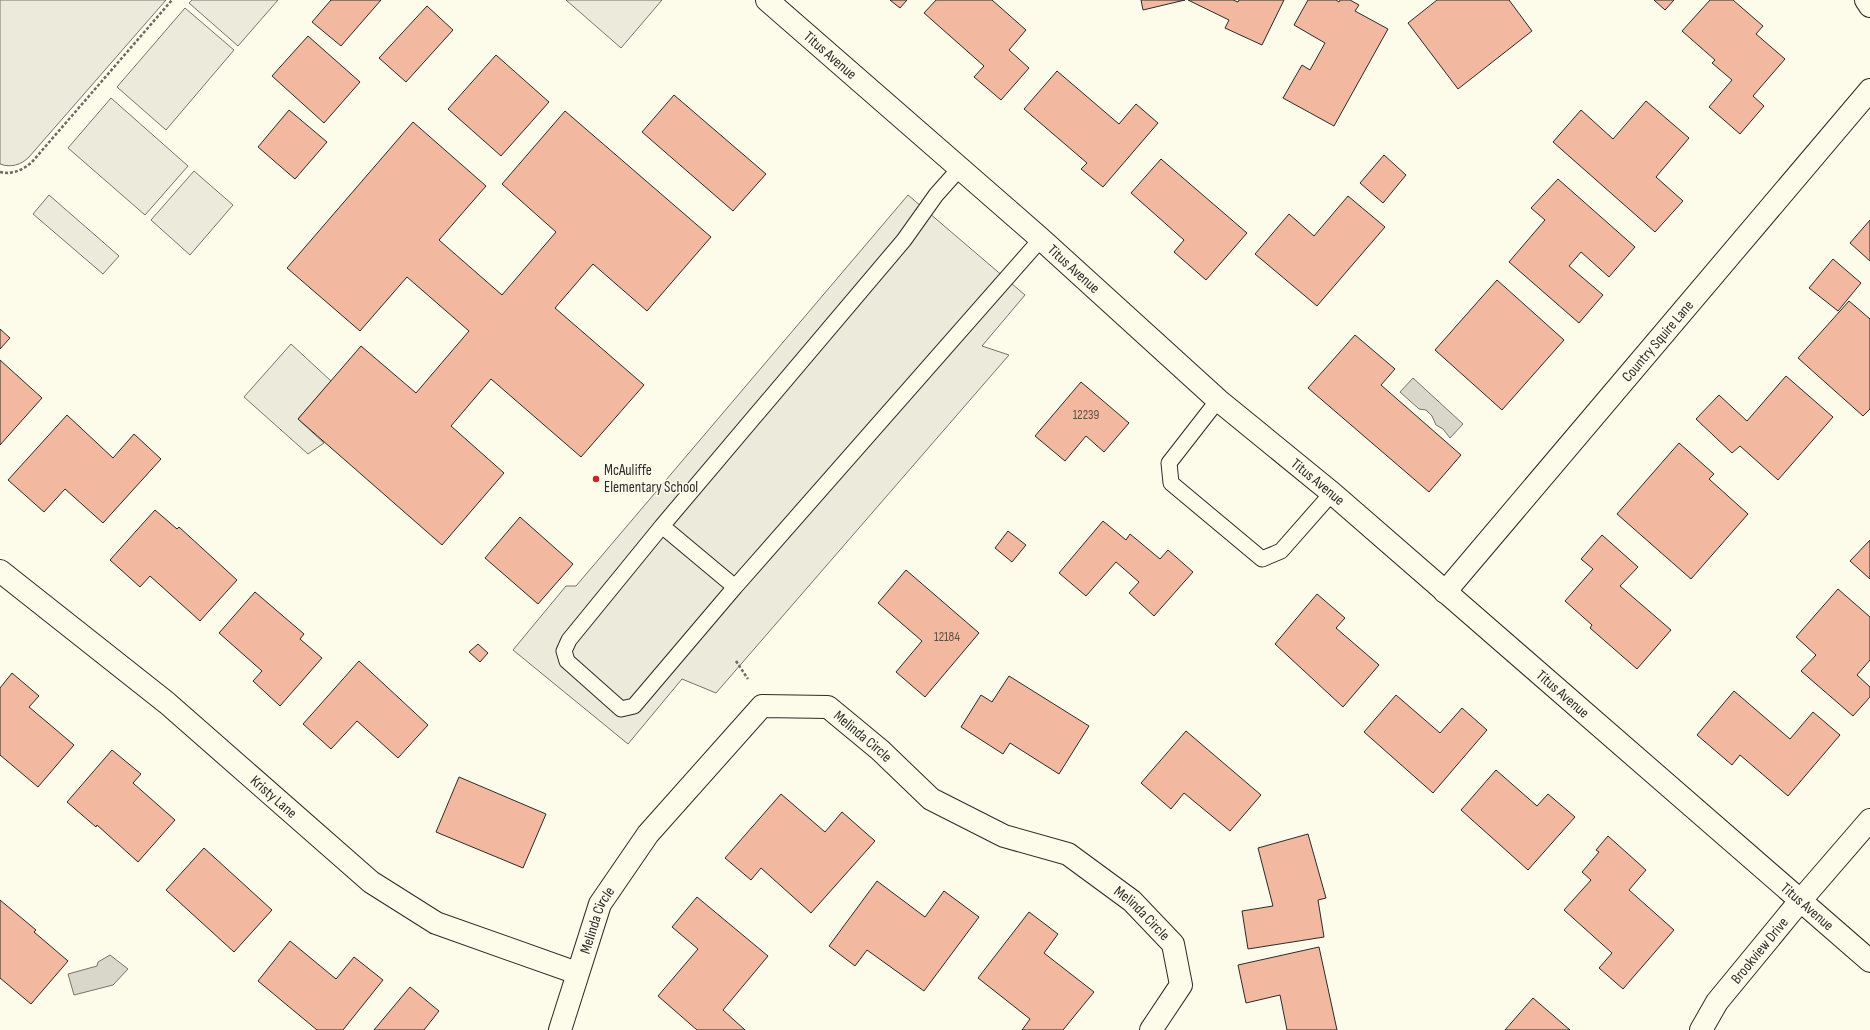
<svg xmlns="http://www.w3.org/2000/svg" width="1870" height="1030" font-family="'Sofia Sans Condensed',sans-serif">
	<rect width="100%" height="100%" fill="#fdfbea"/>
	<path fill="#ecebdb" stroke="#74746e" d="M0,0H166L29,157C21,165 11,168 0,164Z
		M192,0H278L238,46L189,3Z
		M566,0H662L621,48Z
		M185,8L234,50L166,130L117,87Z
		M111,98L188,166L145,215L68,148Z
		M194,171L233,205L190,255L151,220Z
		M49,195L119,256L103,274L33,214Z
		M291,344L331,381L298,419L324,443L308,454L244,397Z"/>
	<path fill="#eceadb" stroke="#74746e" d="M908,195L1025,295L982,346L1009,355L716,693L682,679L628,744L513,650L566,586H576Z"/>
	<path fill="#d8d7c9" stroke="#74746e" d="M1413,378L1463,424L1450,438L1443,429L1436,425L1432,416L1426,410L1419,409L1400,392Z
		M110,955L128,969L113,985L74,995L68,974L97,966L98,962Z"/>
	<path fill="#f2b8a0" stroke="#2b2b2b" d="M331,0H381L341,46L312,22Z
		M890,0H907L900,8Z
		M936,0H992L1026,30L1009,50L1029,68L1001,100L974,77L984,66L924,13Z
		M1141,0H1185L1143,10Z
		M1188,0H1233L1238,2L1239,0H1284L1262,45L1225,28L1229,20Z
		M1308,0H1336L1339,2L1340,0H1350L1359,5L1355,11L1388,29L1334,126L1283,98L1302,65L1310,70L1325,43L1294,25Z
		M1437,0H1509L1532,31L1458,89L1408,23Z
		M1654,0H1674L1665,10Z
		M1710,0H1733L1763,26L1756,34L1785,59L1753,96L1764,106L1740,134L1709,107L1732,80L1712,63L1715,60L1682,31Z
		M427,6L453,30L406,82L379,58Z
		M308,36L360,82L324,123L272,76Z
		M496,55L549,102L501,156L448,109Z
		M1057,71L1119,124L1136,104L1158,123L1103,187L1081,169L1087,163L1024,109Z
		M674,95L766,174L733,211L642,132Z
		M1646,101L1689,138L1656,177L1683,201L1655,232L1553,142L1581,110L1613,139Z
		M289,110L327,142L295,179L258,147Z
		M565,111L711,237L647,311L593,264L555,308L644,385L581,457L491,379L451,426L504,473L442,545L298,419L361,346L416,393L469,331L407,277L360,331L287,268L413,122L486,186L439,240L502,295L556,232L502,184Z
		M1384,155L1406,175L1383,203L1360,183Z
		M1161,159L1247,233L1206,280L1174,252L1184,240L1131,193Z
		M1558,179L1635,247L1609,277L1581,252L1569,266L1603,295L1579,323L1509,262L1545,220L1531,208Z
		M1348,196L1385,227L1317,306L1255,254L1289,214L1314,236Z
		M1870,220V261L1850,243Z
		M1833,259L1861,283L1838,311L1809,288Z
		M1497,280L1564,340L1502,410L1435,350Z
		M1849,301L1870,319V409L1863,416L1798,358Z
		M0,329L10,338L0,349Z
		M1355,335L1395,369L1381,385L1461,455L1429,492L1308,388Z
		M0,360L42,398L0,445Z
		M1786,376L1833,417L1778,480L1740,446L1732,453L1696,419L1719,395L1747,421Z
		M1081,382L1129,423L1104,452L1086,436L1065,461L1035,436Z
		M67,415L113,458L134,434L161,459L103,523L65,489L44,512L8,480Z
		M1679,443L1714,474L1709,479L1748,514L1691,579L1617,514Z
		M155,510L177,529L179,527L237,580L200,621L150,576L140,587L110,560Z
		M520,517L573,564L538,604L485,558Z
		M1103,521L1126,540L1130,534L1160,559L1168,550L1193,572L1154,616L1129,593L1139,582L1116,562L1086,596L1059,573Z
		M1008,531L1026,545L1012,562L995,548Z
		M1602,535L1638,567L1620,586L1671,630L1637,669L1590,628L1592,625L1565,601L1593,569L1581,559Z
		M1870,540V579L1850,561Z
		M906,570L979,633L925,697L896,672L922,641L878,603Z
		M1838,589L1870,617V660L1857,675L1870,687V697L1853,716L1801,671L1816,655L1796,637Z
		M255,592L304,634L300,639L322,658L280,706L253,681L262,671L219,633Z
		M1317,594L1345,618L1336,628L1379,665L1343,707L1275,644Z
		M478,644L488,653L480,662L469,652Z
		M359,661L428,725L398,758L357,721L331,749L303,724Z
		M12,673L39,696L29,707L74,745L38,787L0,755V688Z
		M1009,676L1089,726L1059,774L1010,743L1003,754L961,727L981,695L992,702Z
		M1734,691L1790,739L1813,712L1840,735L1788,796L1740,755L1732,765L1697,735Z
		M1396,695L1440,733L1462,708L1487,730L1433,793L1364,732Z
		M1186,731L1261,795L1230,831L1184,793L1171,809L1141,783Z
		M112,750L141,774L133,783L175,820L138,862L97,825L96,827L67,802Z
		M1496,770L1537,806L1548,794L1575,817L1528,870L1461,810Z
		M459,777L546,814L523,868L436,832Z
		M781,794L825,832L842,812L875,841L811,913L761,868L751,880L725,858Z
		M1308,834L1326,898L1318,900L1324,937L1248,949L1242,911L1273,906L1258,848Z
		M1608,836L1646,870L1629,890L1674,930L1623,989L1599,968L1612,953L1564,910L1591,880L1582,872L1599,852L1596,850Z
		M204,848L272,910L234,952L166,890Z
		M877,881L925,917L944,891L979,917L924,991L867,950L855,966L829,946Z
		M697,897L768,956L723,1010L745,1030H697L658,996L698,949L672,927Z
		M0,900L36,930L34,932L68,961L31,1004L0,978Z
		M1029,912L1058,934L1044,953L1094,992L1063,1030H1022L1030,1019L978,978Z
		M290,941L336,979L354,957L383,980L343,1030H317L258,981Z
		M1319,947L1337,1030H1287L1280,995L1246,1003L1238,965Z
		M410,987L439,1011L424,1030H374Z
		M1533,998L1570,1030H1505Z"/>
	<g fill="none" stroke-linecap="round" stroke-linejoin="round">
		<defs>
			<path id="lane" d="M960,168L936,195L904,240L662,526L735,587L1041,239
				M1218,400L1169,463L1171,483L1262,559L1281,551L1332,493
				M662,526L569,640L564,651L567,661L621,709L634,706L735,587"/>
			<g id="street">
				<path id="s1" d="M767,0L1041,239L1218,400L1332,493L1870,961"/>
				<path d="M1866,0L1870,6"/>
				<path id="s2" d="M0,571L167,703L371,882L436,923L577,973"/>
				<path id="s3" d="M1445,592L1870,90"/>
				<path id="s4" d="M560,1030L600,904L648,834L762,706L828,707L880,750L931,799L1004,836L1068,854L1132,901L1173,944L1181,985L1151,1030"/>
				<path id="s5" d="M1701,1030L1717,1002L1800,901L1870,820"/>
			</g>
		</defs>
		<use href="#lane" stroke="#2b2b2b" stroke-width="17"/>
		<use href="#street" stroke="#2b2b2b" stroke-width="24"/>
		<path stroke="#6a6964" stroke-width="2.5" stroke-dasharray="3 2" stroke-linecap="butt" d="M0,172C12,175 23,170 32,162L172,0
			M736,661L748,679"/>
		<use href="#lane" stroke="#fdfbea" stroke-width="15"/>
		<use href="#street" stroke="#fdfbea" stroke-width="22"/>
	</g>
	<circle fill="#c62828" stroke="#fdfbea" stroke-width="1.5" cx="596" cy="479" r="4"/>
	<g text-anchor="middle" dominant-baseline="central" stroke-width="3" stroke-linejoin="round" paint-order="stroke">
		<g font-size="13" fill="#5d4e48">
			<text x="1086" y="415">12239</text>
			<text x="947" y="637">12184</text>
		</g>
		<g font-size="15" fill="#2b2b2b" stroke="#fdfbea">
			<text stroke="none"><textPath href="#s1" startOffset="84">Titus Avenue</textPath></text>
			<text stroke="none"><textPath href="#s1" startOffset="408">Titus Avenue</textPath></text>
			<text stroke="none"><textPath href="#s3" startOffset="329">Country Squire Lane</textPath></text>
			<text stroke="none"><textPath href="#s1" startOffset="732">Titus Avenue</textPath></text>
			<text stroke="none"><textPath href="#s1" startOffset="1056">Titus Avenue</textPath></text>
			<text stroke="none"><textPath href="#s4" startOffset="500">Melinda Circle</textPath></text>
			<text stroke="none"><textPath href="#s2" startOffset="355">Kristy Lane</textPath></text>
			<text stroke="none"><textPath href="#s1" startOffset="1380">Titus Avenue</textPath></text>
			<text stroke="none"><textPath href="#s4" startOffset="836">Melinda Circle</textPath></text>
			<text stroke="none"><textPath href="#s4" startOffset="116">Melinda Circle</textPath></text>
			<text stroke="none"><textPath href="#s5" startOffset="99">Brookview Drive</textPath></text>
		</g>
		<g font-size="15" fill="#2b2b2b" stroke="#fdfbea" text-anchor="start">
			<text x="604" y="470">McAuliffe<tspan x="604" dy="17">Elementary School</tspan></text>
		</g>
	</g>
</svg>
